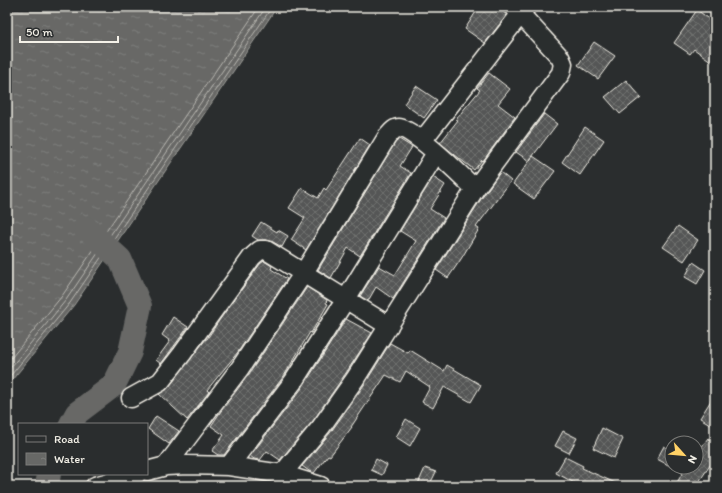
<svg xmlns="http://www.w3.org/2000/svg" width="722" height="493" font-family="Itim,sans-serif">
	<defs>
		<pattern id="water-ripples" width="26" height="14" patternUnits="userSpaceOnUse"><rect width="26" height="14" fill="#676866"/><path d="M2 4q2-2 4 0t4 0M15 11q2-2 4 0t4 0" fill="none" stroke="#7d7e7c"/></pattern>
		<pattern id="building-cross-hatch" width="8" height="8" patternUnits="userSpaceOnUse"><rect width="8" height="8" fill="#555756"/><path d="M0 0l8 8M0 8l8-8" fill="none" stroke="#6e706e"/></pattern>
	</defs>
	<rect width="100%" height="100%" fill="#2a2d2e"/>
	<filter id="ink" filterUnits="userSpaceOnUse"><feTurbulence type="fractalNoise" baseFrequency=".025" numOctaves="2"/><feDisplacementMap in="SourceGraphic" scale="8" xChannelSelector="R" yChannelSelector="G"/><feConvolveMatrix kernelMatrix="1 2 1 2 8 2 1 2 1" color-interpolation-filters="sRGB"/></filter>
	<g filter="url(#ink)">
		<path fill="url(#water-ripples)" stroke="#9f9f9a" d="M7,7H277L74,305L7,386Z"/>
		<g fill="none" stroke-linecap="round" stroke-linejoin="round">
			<path stroke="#bcbab4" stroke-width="1" d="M7,363L62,296L259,7
				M7,372L66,300L266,7
				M7,380L70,303L272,7"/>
			<path stroke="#676866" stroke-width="24" d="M71,424L77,413L114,385L130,352L140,306L120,259L86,228
				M47,486L49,474"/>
		</g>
		<path fill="url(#building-cross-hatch)" stroke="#f4f1e8" d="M479,7H497L507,15L485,43L465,29Z
			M697,10L715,23V64L694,49L690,54L674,43Z
			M594,42L615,56L598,79L578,65Z
			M489,73L510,89L498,104L515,117L483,161L482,160L474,170L440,143L458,120L456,119L480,90L477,88Z
			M626,80L641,97L620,114L605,97Z
			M416,86L437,100L424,118L404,104Z
			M544,114L557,124L529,161L516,152Z
			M585,127L604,140L580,175L562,162Z
			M360,138L370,145L306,250L291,240L305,218L289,208L302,188L318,198L324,188L326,190Z
			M399,139L412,147L400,166L411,173L360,256L348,248L331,278L318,270L395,143Z
			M533,156L555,171L534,199L513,184Z
			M500,172L511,181L476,227L479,229L461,259L448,278L436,270L481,199Z
			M433,177L445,185L430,209L444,218L393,299L376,287L368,301L360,296L379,266L395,275L416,241L400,231Z
			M261,222L277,232L278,230L288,236L282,247L271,241L266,240H258L252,236Z
			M678,226L698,240L684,261L663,247Z
			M264,261L272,266L271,269L287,279L238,352L207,390L209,392L187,420L159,394L168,388L206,339H207L218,322L260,264Z
			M693,262L705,270L697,284L685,277Z
			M307,287L327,300L326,303L328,304L311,333L310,332L284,376L224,455H218L212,451L224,435L211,426L221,411L249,374Z
			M173,317L188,327L161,364L156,360L170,341L162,335Z
			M346,319L372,333L346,373L313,421L280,460L267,451L260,460L254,459L250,456L302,388Z
			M390,343L408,353L410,350L444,371L447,365L481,385L471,402L444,387L433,408L422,402L430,387L406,371L400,382L386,375L359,415L351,427H352L330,456L328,455L314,473L309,471L302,466L330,433L364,385Z
			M715,394V427L700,418Z
			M156,416L179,431L169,444L148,429Z
			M406,419L420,428L410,446L396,437Z
			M602,428L623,439L614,458L593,448Z
			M563,431L577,438L569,453L555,446Z
			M708,438L715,443V458L696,486H675L686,467H696V447L700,449Z
			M664,446L672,451V467L657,459Z
			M565,457L583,466L582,468L622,486H580L556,473Z
			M376,459L387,465L382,475L371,470Z
			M425,468L436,472L429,486H417Z"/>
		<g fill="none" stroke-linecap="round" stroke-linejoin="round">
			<defs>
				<path id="minor" d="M422,141L526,7
					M131,398L160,382L182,354L252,257L260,250H266L389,326
					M166,466L240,368L303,274L387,137C391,133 394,128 399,128C413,128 463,177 475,189
					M229,466L293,382L346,299L436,153
					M147,471L166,466L187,465L229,466L282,474L321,486
					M282,474L321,427L355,379L475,189L561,73L563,64L560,57L514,7
					M95,486L137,474"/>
			</defs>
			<use href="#minor" stroke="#f4f1e8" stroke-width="21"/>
			<use href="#minor" stroke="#2a2d2e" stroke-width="18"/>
		</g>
	</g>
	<rect width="722" height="493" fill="none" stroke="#2a2d2e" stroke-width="24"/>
	<rect x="12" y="12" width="698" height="469" fill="none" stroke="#f4f1e8" stroke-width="1.5" filter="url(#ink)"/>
	<rect x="18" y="423" width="130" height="52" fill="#2a2d2e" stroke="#7b7b78"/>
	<rect x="26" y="436" width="20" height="6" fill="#2a2d2e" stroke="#7b7b78"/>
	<text x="54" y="443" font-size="12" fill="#f4f1e8">Road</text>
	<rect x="26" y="453" width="20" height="12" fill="url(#water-ripples)" stroke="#7b7b78"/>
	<text x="54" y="463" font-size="12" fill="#f4f1e8">Water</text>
	<g transform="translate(684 455) rotate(117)"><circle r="19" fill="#2a2d2e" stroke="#7b7b78"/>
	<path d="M0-3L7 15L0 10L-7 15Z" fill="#ffd166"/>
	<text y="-6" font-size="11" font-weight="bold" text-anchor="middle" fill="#f4f1e8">N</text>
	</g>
	<path d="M20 36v6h98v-6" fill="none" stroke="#f4f1e8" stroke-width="2"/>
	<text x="26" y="36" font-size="12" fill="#f4f1e8" stroke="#2a2d2e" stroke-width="3" paint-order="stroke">50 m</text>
</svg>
